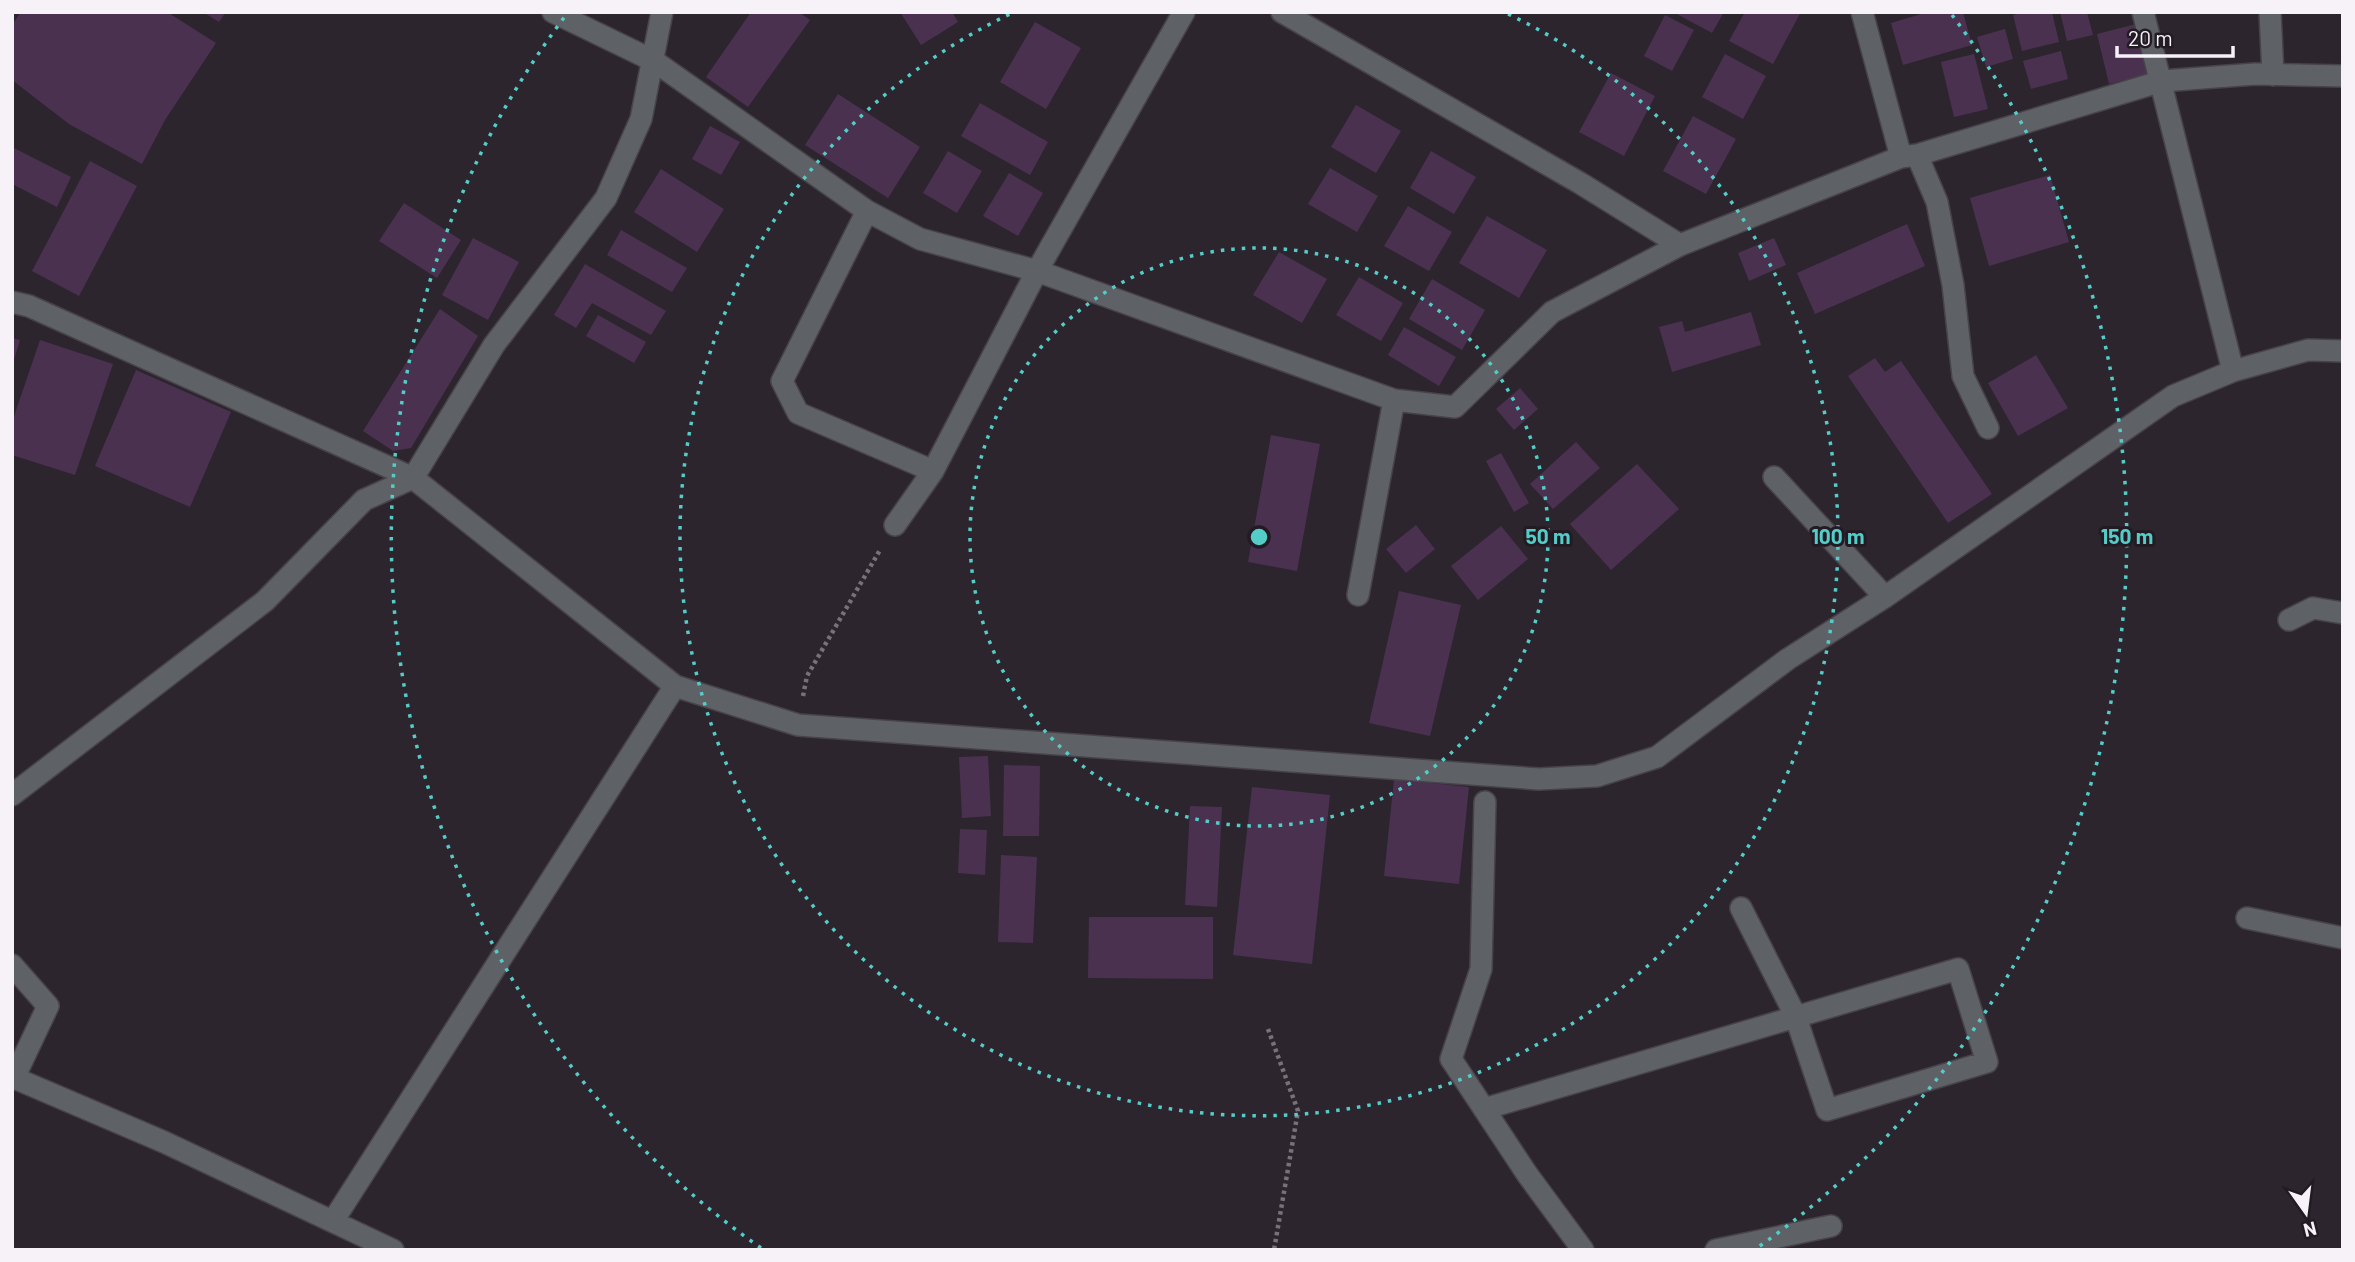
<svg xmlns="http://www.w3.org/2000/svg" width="2355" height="1262" font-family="Barlow,sans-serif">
	<rect width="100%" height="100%" fill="#2c252e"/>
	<path fill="#4a3150" d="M21,12H167L216,43L165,120L142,164L69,124L12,80V25Z
		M203,12H226L219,22Z
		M751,12H799L810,20L748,107L706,77Z
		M900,12H952L958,22L921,45Z
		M1673,12H1724L1712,33Z
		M1745,12H1801L1773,64L1729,41Z
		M1928,12H1963L1972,45L1903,65L1891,23Z
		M2024,12H2052L2059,42L2022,51L2013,15Z
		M2060,12H2087L2093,35L2067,41Z
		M1665,15L1694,30L1672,71L1644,56Z
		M1035,22L1081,48L1046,109L1000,82Z
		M2140,23L2152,73L2109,84L2097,34Z
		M2005,29L2013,59L1986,67L1977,37Z
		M2061,51L2068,79L2031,89L2023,61Z
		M1725,54L1766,76L1743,119L1702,97Z
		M1974,54L1988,109L1954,117L1941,62Z
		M1611,73L1655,96L1624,156L1579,132Z
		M838,94L920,147L888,198L805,145Z
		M980,103L1048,142L1030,175L961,136Z
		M1356,105L1401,131L1376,173L1331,147Z
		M1693,116L1736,139L1706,194L1663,171Z
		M710,126L740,142L721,175L692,159Z
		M12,147L71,177L57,207L12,184Z
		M948,151L982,171L957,213L923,193Z
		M1431,151L1476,177L1454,214L1410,188Z
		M90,161L137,186L79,296L32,271Z
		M1330,168L1378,196L1357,232L1308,204Z
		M661,169L724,209L697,252L634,212Z
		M1009,173L1043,193L1018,236L983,216Z
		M2050,175L2069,242L1989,266L1970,198Z
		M404,203L461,240L437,278L379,241Z
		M1408,206L1452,232L1429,271L1384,246Z
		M1487,216L1547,250L1519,298L1459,263Z
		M1907,224L1925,266L1815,314L1797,273Z
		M621,230L687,268L672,292L607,255Z
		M473,238L519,262L488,320L442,295Z
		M1774,238L1786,265L1749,281L1738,253Z
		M1279,252L1327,279L1302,323L1253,295Z
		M585,264L666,311L651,335L592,303L576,328L554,315Z
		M1359,277L1403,303L1381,341L1336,315Z
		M1432,279L1485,310L1462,350L1409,319Z
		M440,309L478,336L411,448L393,451L363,431Z
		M1751,312L1761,345L1672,372L1659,327L1682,321L1685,332Z
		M598,315L646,342L634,363L586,336Z
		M1404,327L1456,357L1439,386L1388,355Z
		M12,338L20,340L13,363H12Z
		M40,340L113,364L75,475L12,455V422Z
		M2036,355L2068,408L2018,436L1988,383Z
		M1875,358L1885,372L1901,361L1992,494L1948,523L1848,376Z
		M136,370L231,412L190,507L95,466Z
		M1520,388L1538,409L1514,430L1496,409Z
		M1271,435L1320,444L1297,571L1248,562Z
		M1576,442L1600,468L1553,509L1530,484Z
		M1501,453L1529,503L1514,512L1486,461Z
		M1637,464L1679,509L1611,570L1570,524Z
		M1416,525L1435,549L1406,573L1386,549Z
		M1501,526L1528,559L1478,600L1451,566Z
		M1399,591L1461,605L1430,736L1369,723Z
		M988,756L991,816L962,818L959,757Z
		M1004,765L1040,766L1039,836H1003Z
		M1394,779L1469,787L1459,884L1384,876Z
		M1252,787L1330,795L1312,964L1233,955Z
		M1190,806L1222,807L1217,907L1185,905Z
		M960,829L987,830L985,875L958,873Z
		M1001,855L1037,857L1033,943L998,942Z
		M1089,917H1213V979L1088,978Z"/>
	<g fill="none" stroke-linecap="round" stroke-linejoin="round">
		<defs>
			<path id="minor" d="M553,12L654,61L867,211L920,239L1037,271L1394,400L1455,407L1552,312L1680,245L1901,157L1917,155L2162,81L2255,74L2343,76
				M1282,12L1580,183L1680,245
				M1862,12L1901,157
				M2143,12L2233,371
				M2270,12L2273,75
				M1917,155L1937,202L1953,285L1963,376L1988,428
				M867,211L782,381L798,413L933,471
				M12,302L29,306L413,478L675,686L798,725L1539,779L1597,776L1657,757L1788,659L1885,597L2173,396L2233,371L2308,350L2343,351
				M1774,477L1885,597
				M895,525L933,471L1037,271L1184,12
				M1358,595L1394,400
				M2289,620L2313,608L2343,613
				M12,795L265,601L364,500L413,478L494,345L606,198L641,119L662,12
				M1485,802L1481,969L1451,1059L1527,1174L1583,1250
				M2247,918L2343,938
				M12,965L48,1006L14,1078
				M12,1077L164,1142L393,1250
				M1484,1109L1958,969L1987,1062L1827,1110L1795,1015L1741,908
				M333,1221L675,686
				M1716,1250L1831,1226"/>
		</defs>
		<use href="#minor" stroke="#48424a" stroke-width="24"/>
		<path stroke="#78717a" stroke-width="4.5" stroke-dasharray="3.5 3.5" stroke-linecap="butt" d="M803,696L807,676L880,550
			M1268,1029L1298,1111L1274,1250"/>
		<use href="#minor" stroke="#5e6267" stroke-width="21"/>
	</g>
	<g fill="none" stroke="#54cdc8" stroke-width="3.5" stroke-dasharray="3.5 7">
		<circle cx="1259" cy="537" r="289"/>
		<path d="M1508 14A579 579 0 1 1 1010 14"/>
		<path d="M761 1248A868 868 0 0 1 566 15M1952 15A868 868 0 0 1 1757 1248"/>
	</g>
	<circle cx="1259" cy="537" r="10" fill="#54cdc8" stroke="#231b24" stroke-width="3.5"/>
	<g font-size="21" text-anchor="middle" font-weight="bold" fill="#54cdc8" stroke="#231b24" stroke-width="6" stroke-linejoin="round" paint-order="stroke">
		<text x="1548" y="544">50 m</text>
		<text x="1838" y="544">100 m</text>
		<text x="2127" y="544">150 m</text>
	</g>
	<rect width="2355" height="1262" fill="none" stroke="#f7f1f8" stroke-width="28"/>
	<g transform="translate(2306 1213) rotate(166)" stroke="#231b24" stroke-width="5" paint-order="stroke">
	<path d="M0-5L12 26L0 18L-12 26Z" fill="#f7f1f8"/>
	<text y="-10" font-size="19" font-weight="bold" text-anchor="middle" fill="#f7f1f8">N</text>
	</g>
	<path d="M2117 46v10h116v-10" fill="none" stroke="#f7f1f8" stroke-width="3.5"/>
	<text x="2128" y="46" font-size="21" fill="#f7f1f8" stroke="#231b24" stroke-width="5" paint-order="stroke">20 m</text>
</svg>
